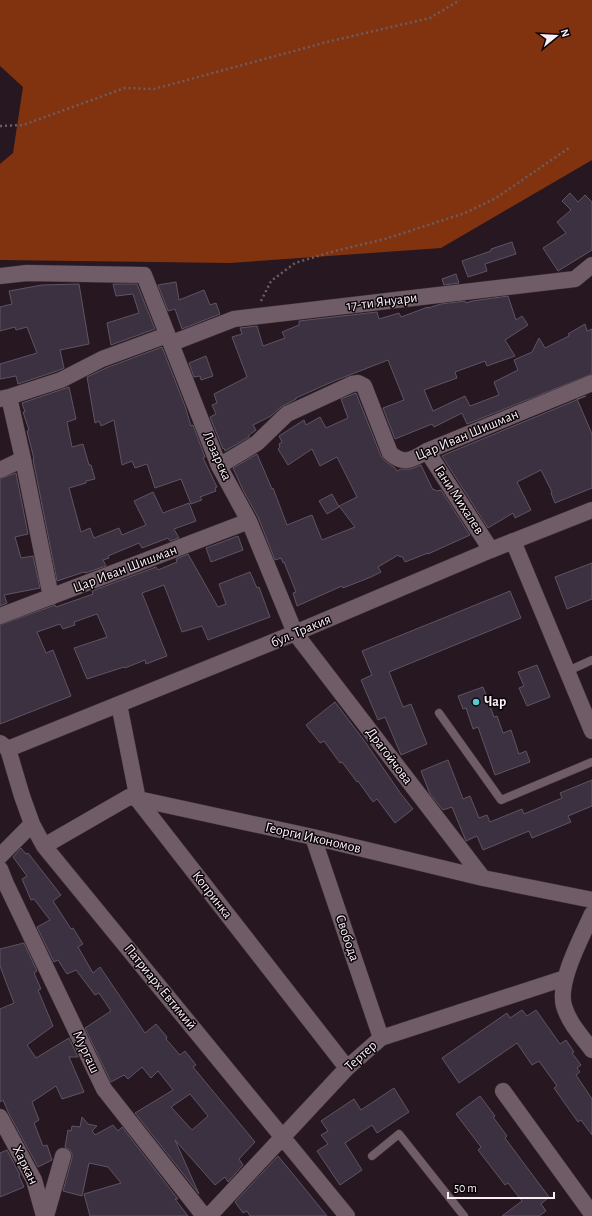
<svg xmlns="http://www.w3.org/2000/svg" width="592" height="1216" font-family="'Alegreya Sans',sans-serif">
	<rect width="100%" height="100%" fill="#271720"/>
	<path fill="#80330e" d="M0,0H592V160L441,248L230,263L0,260V164L13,153L23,87L0,66Z"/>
	<path fill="#3b3140" stroke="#5f5464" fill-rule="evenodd" d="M570,193L578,202L585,195L592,202V250L558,271L543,248L566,233L557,222L571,210L562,201Z
		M512,242L516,254L485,264L487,271L468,277L462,261L491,251V249Z
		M456,274L459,283L444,285L442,279Z
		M176,282L179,300L204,290L210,305L216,303L220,314L182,329L175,309L168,311L158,285Z
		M79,284L89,344L60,350L64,368L57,371L18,384L16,376L0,379V364L37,353L27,327L16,330L15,327L0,331V307L12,304L9,291L42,285Z
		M113,284H137L155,329L111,345L107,323L139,313L133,294L116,296Z
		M508,296L516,320L522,316L528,325L505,340L515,356L487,366L485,361L455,372L457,378L424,390L433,411L465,396L470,406L499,395L494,382L518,370L514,360L532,352L539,338L545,348L569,336L568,334L585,324L587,331L592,329V374L467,424L462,413L434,427L432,424L395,439L383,408L404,400L388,360L334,381L296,398V399L281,407L271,416L253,425L256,430L249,435V437L225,451L224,448L223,449L210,417L216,414L212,405L217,403L214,394L247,377L232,337L242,334L240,328L257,326L263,346L285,338L282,332L299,325V321L377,312L379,319L399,313L401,317L428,307V308L441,304L465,301L466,303L472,301Z
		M162,347L185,406L191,426L193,425L205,457L203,458L217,487L215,488L216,491L200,497L202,500L191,504L181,479L155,488L147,464L135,468L132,461L122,465L114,420L101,426L99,421L95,423L87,377L106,368Z
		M206,356L213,376L201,380L200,376L194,377L189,363Z
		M69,387L76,419L67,422L72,447L83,444L89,465H91L95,479L86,481V483L69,488L81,532L90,528L94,538L119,528L122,535L146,525L134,501L153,492L163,513L189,503L196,521L174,529L179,538L170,541L168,538L142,548L139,543L108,556L109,558L103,560L106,566L85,573L84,572L57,581L33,459H34L27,431L29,430L23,412H25L22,403Z
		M356,393L381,456L384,460L395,468L397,471L401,469H411L421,465L433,490L434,489L436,491L441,490L470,535L428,554V553L405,562L402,556L400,557L398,555L378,567L381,572L371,577L343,588L342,586L297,606L293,593L296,592L284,562L283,563L281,558L275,560L258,517L244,492L233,468L257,454L272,489L273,488L287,525L312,515L322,540L355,527L339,506L357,497L337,457L320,466L312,449L288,465L278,449L280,447L279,444L282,442L279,436L304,420L306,425L320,417L326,428L348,418L341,399Z
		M586,396L577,399L592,434V488L555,503L551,493L552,492L541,470L517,482L531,510L515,518L513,513L488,528L442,456L451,452Z
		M16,473L28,534L15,537L21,558L33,556L40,588L4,595L7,603L0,606V479Z
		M332,494L339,507L327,514L319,501Z
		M238,536L243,550L211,562L206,548Z
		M188,554L218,607L226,604L219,584L250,572L257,588L259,587L270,617L208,640L202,626L182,632L164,585L142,593L167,656L146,664L145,660L125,668L124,667L87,679L74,648L107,637L97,614L74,622L75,625L63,629L60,624L37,632L46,653L53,650L71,696L0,724V625L55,605L56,607L93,594L92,591L156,567L158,570L177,562L176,559Z
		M592,563V599L567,609L555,577Z
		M510,591L521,618L389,672L403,707L411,704L427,744L401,755L385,717L378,720L361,680L372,675L362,651Z
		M537,665L550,697L527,706L519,688L524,686L518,672Z
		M483,687L494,717L497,716L503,733L511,730L519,754L526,751L530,762L495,775L478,727L473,729L466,708L463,709L458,696Z
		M335,702L366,743L401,794L413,809L395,823L377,799L373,802L358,781L357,782L342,762L340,763L324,741L320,743L306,725Z
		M448,760L463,799L470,796L479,818L487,815L490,822L522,809L524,814L562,798L560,793L592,780V806L568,816L571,822L532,838L529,831L483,850L477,836L466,841L452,807L443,810L430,794L421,771Z
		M21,848L26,854L28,853L61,895L53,901L71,929L73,928L83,944L78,947L93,973L100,967L145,1033L156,1024L167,1037L166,1039L180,1055L185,1051L196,1065L193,1067L255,1142L239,1159L243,1165L228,1182L225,1177L215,1185L175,1140L199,1194L135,1113L173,1090L158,1071L151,1078L142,1067L128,1079L124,1075L111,1082L85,1028L111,1011L99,993L95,995L76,970L67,974L58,960L54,962L37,927L50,920L34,899L31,900L22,879L27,876L13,857ZM190,1094L208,1116L192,1130L171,1107Z
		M24,943L37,971L34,973L41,989L38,990L53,1026L27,1045L36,1058L69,1038L78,1057H69L84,1092L62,1099L56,1086L32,1102L39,1120L34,1123L43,1146L47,1145L52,1160L38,1167L9,1114L3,1100L0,1102V1009L14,1003L0,966V949Z
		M522,1010L527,1016L536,1010L560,1044L566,1040L574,1052L572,1053L581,1065L577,1068L580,1072L576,1075L592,1099V1135L581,1120L578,1122L554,1088L557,1086L539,1061L532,1065L517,1043L459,1083L442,1058L507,1013L510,1018Z
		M394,1088L409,1112L377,1133L372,1125L345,1143L362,1170L340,1185L317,1151L328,1144L321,1135L328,1131L321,1121L354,1099L361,1110Z
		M480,1096L495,1116L493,1117L507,1136L505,1138L549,1197L541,1204L546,1211L539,1216H502L522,1201L508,1183L505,1185L478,1150L481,1147L456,1114Z
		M82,1117L88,1124L97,1126L92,1131L95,1135L113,1125L118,1131L122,1127L178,1199H175L188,1216H90L84,1194L121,1183L108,1167L89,1163L82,1196L63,1191L72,1158V1154L70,1150L65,1147L68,1130L71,1131L72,1126L80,1127Z
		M7,1150L20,1175L19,1176L24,1187L0,1197V1153Z
		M278,1156L297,1179L327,1216H250L247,1211L243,1213L235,1202Z"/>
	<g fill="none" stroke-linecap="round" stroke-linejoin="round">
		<defs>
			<path id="service" d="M568,671L592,660
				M439,713L501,800L592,762
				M372,1156L399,1134L464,1216"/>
			<path id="minor" d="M0,276L27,273L144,275L219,466L249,521L295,633L483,878
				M172,343L234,319L575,279L592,265
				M9,397L23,459L51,597
				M0,399L9,397L61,380L102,359L167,335
				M427,451L491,550
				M219,466L257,443L287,414L352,384L358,383L364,386L390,453C404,466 413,459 427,451L592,383
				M0,470L23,459
				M513,541L592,731
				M0,616L249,521
				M119,704L138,800L347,1068
				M0,743L8,749L22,796L32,824L44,846L347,1216
				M8,749L295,633L491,550L592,510
				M313,837L381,1038
				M44,846L129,797L313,837L483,878L592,900
				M0,856L32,824
				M0,869L6,884L104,1089L204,1216
				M592,914C582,937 557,982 564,1006C569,1023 582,1037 592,1050
				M503,1091L592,1214
				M0,1117L34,1180L44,1216
				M46,1216L63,1156
				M209,1216L347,1068L381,1038L565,978"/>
		</defs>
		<use href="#service" stroke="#3e3239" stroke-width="9"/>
		<use href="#minor" stroke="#3e3239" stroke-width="17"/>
		<path stroke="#6c5d65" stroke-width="2.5" stroke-dasharray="2 3" stroke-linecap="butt" d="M0,126L23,125L125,88L154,89L327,42L430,18L460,0
			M261,301L271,281L295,263L335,251L385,239L465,213L496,198L569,148"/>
		<use href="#service" stroke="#705c67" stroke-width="8"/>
		<use href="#minor" stroke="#705c67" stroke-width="16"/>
	</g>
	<circle fill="#52ccd0" stroke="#0b0509" stroke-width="1.5" cx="476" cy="702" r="4"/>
	<g text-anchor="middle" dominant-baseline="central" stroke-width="3" stroke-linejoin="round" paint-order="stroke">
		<g font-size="14" fill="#faeff5" stroke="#0b0509">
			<text transform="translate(382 302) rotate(-7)">17-ти Януари</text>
			<text transform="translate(467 435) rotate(-23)">Цар Иван Шишман</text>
			<text transform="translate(217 456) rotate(66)">Лозарска</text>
			<text transform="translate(459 500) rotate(57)">Гани Михалев</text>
			<text transform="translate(125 569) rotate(-21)">Цар Иван Шишман</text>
			<text transform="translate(301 631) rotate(-23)">бул. Тракия</text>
			<text transform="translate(389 756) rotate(53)">Драгойчова</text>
			<text transform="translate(313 838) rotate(13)">Георги Икономов</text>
			<text transform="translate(212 895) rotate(52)">Копринка</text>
			<text transform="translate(347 938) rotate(71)">Свобода</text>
			<text transform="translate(160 987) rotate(51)">Патриарх Евтимий</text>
			<text transform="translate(86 1052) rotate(65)">Мургаш</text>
			<text transform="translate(361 1056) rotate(-42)">Тертер</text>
			<text transform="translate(25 1165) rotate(64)">Харкан</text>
		</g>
		<g font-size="14" font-weight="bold" fill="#faeff5" stroke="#0b0509" text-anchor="start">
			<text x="484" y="702">Чар</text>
		</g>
	</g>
	<g transform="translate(556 36) rotate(72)" stroke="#0b0509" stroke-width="3" paint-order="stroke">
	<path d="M0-3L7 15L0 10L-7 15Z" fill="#faeff5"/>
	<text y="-6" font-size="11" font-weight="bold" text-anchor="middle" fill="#faeff5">N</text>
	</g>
	<path d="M448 1192v6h106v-6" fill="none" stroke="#faeff5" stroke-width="2"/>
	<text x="454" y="1192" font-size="12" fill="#faeff5" stroke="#0b0509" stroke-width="3" paint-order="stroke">50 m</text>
</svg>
